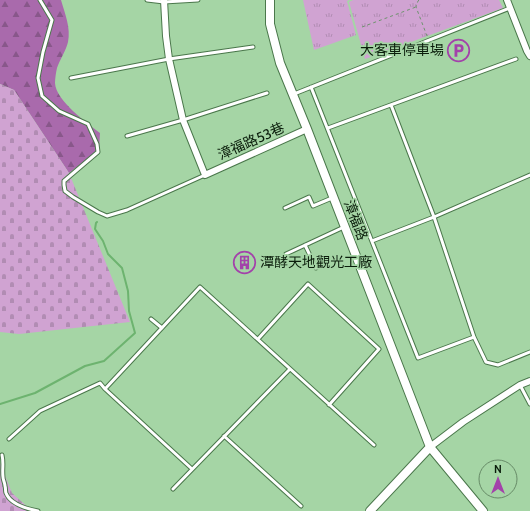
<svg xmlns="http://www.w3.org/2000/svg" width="530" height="511" font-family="Cabin,'Noto Sans TC',sans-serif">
	<defs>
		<pattern id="forest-firs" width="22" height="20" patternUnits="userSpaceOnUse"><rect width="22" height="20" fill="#a96aac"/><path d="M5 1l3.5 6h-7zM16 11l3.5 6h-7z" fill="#88578a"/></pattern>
		<pattern id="cemetery-stones" width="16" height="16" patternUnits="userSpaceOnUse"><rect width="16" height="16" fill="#d0a3d2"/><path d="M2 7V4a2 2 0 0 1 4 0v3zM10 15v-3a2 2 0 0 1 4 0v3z" fill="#b18cb3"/></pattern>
		<pattern id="park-tufts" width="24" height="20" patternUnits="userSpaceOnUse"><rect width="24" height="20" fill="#d0a3d2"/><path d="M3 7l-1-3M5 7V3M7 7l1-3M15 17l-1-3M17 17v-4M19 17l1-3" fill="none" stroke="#b18cb3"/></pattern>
	</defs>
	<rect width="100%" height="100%" fill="#a5d5a5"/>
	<path fill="url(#forest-firs)" d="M0,0H61C65,14 71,28 68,42C66,51 60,59 57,68C56,72 55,79 55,83C56,101 87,123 100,133L99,150L69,173L14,90L0,84Z"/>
	<path fill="url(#cemetery-stones)" d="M0,84L14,90L69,173L130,322L19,334L0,332Z
		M0,463L12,493L32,511H0Z"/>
	<path fill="url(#park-tufts)" d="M303,0H349L347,1L356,35L314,50Z
		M353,0H499L503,8L365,59L349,2Z"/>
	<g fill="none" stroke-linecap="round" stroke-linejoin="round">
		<path stroke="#6db36f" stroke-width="2" d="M0,404L35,393L85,366L104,361L135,333L129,311L128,291L122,268L108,254L103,241L95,229L96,223L97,222"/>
		<defs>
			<path id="service" d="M40,0L52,20L43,52L38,78L42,96L59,111L88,124L97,144L98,152L64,181V185L65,191L73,197L98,212L107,216L127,210L205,175
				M147,0L164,2L198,0
				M71,78L169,59L253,47
				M311,87L418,358L474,337
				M294,94L510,8
				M391,105L434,217L474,337L486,362L498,365L530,352
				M328,128L516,59
				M127,136L183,120L267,93
				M285,208L309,197L313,206L332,198
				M372,241L434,217L530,175
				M305,245L316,268
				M286,254L344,227
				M151,319L162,328
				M258,339L308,284L379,349L329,405
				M520,385L530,404
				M224,436L301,506
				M9,439L40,411L100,383L105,389
				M2,455C4,463 2,469 3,477C3,480 5,483 5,486C6,489 5,490 6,493C10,504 28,509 38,511
				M192,469L105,389L200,287L374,445
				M173,489L290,369"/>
			<path id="minor" d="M164,0L166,36L169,59L183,120L205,175L307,129
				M507,0L527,51L530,56
				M430,447L463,422L520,385L530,381"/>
			<path id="tertiary" d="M270,0V24L280,63L307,129L430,447L483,511
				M370,511L430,447"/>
		</defs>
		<use href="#service" stroke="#4a774b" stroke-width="5"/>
		<use href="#minor" stroke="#4a774b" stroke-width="8"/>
		<use href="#tertiary" stroke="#4a774b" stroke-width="10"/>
		<path stroke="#6e936e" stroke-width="1" stroke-dasharray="3 3" stroke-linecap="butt" d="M419,0L418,1L416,7L427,36
			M362,27L416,7"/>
		<use href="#service" stroke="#fff" stroke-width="3"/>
		<use href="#minor" stroke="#fff" stroke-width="6"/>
		<use href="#tertiary" stroke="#fff" stroke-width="8"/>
	</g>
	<defs>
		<symbol id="parking-ring" viewBox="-11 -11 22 22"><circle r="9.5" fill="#a5d5a5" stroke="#a342aa" stroke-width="1.5"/><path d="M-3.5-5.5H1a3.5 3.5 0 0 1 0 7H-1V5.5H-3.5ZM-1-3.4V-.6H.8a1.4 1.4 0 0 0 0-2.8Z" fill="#a342aa"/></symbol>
		<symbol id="building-ring" viewBox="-11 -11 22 22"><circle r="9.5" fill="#a5d5a5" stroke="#a342aa" stroke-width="1.5"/><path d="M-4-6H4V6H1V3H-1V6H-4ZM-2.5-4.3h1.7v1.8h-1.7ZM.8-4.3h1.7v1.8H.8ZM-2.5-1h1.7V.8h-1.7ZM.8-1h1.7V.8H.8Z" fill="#a342aa"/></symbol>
	</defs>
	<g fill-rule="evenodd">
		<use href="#parking-ring" x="446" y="38" width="25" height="25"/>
		<use href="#building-ring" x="232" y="250" width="25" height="25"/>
	</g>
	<g text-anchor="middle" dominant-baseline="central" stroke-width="3.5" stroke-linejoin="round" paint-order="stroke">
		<g font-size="14" fill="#0a1d0b" stroke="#a5d5a5" text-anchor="end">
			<text x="444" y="50">大客車停車場</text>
			<text x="260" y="262" text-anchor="start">潭酵天地觀光工廠</text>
		</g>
		<g font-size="14" fill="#0a1d0b" stroke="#a5d5a5">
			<text transform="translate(251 141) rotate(-24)">漳福路53巷</text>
			<text transform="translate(356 220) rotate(69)">漳福路</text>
		</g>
	</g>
	<g transform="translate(498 479)"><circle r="19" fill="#a5d5a5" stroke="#678b67"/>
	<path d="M0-3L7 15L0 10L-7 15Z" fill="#a342aa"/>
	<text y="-6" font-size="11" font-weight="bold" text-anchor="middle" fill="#0a1d0b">N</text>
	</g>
</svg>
